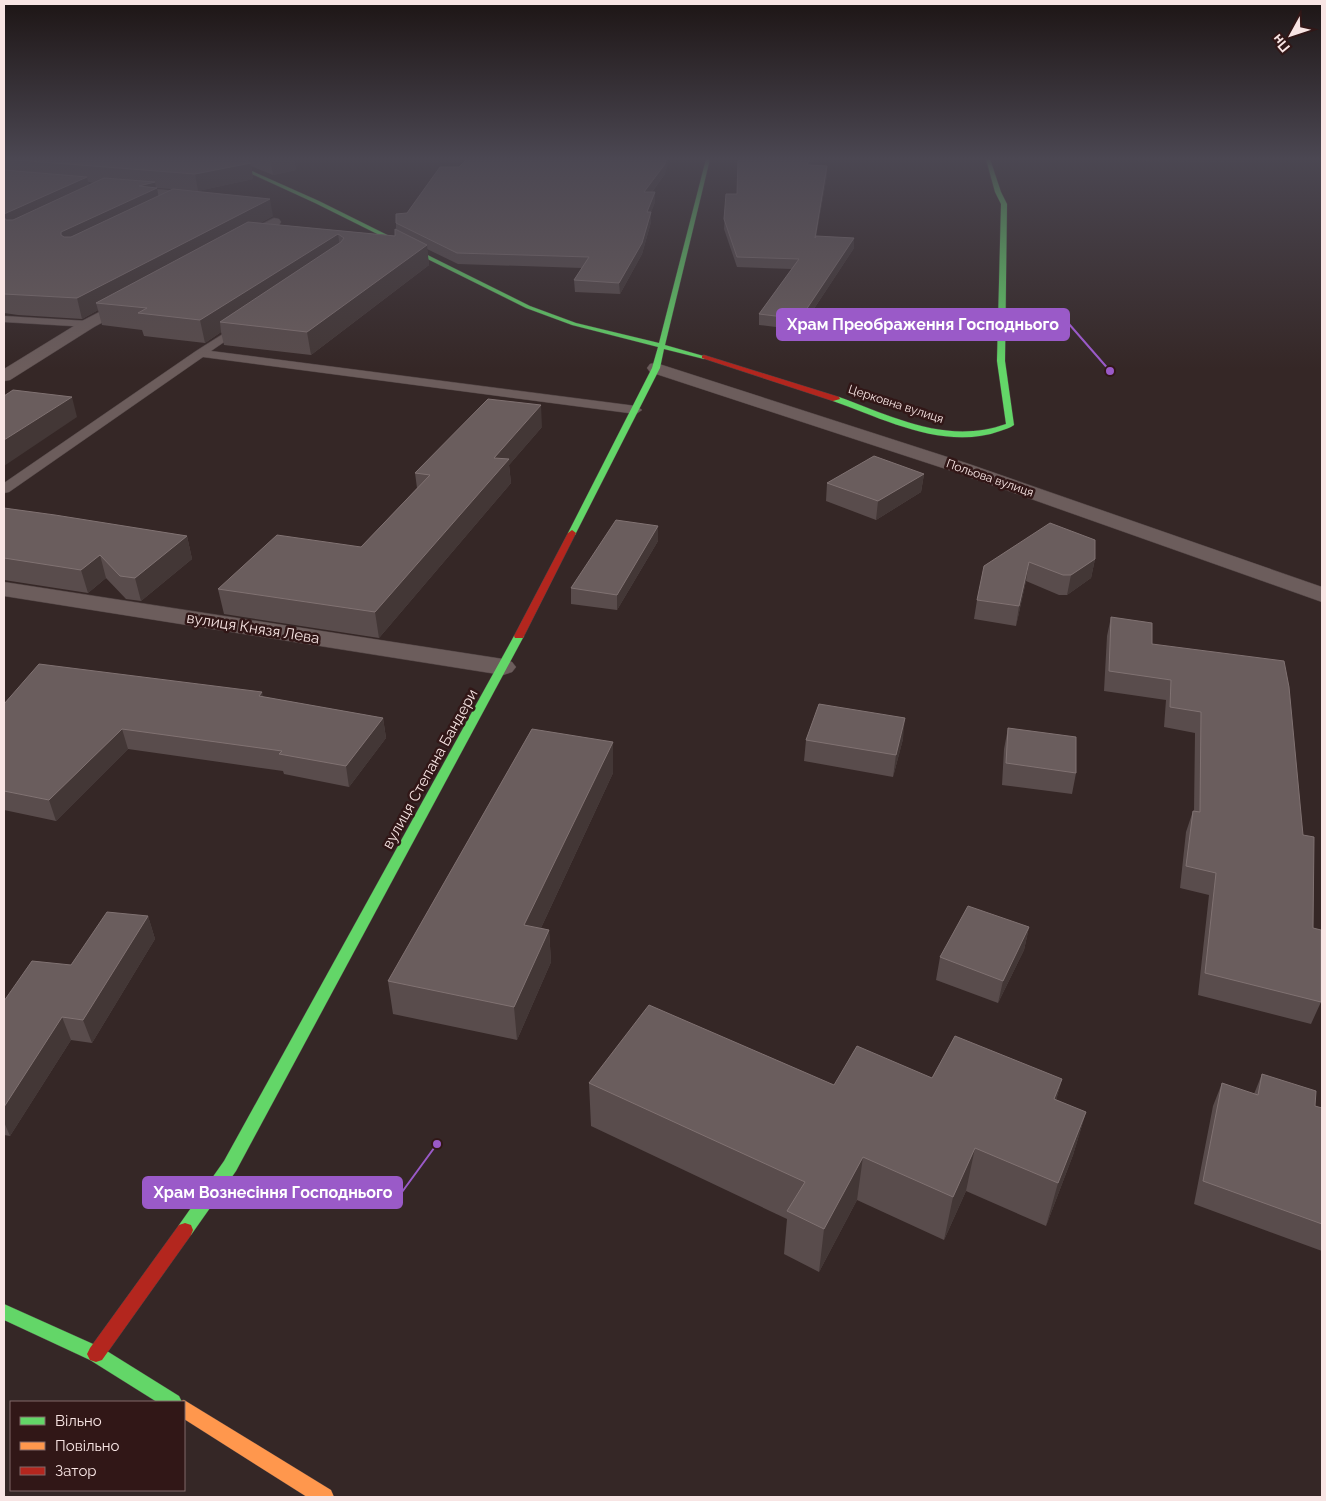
<svg xmlns="http://www.w3.org/2000/svg" width="1326" height="1501" font-family="Raleway,sans-serif">
	<rect width="100%" height="100%" fill="#352726"/>
	<g fill="none" stroke-linecap="round" stroke-linejoin="round">
		<defs>
			<path id="lane" d="M4,316L88,321L93,324L88,327L4,322Z
				M242,322L246,323L247,325L246,327L211,351L636,406L642,410L636,414L203,357L9,492L4,493V483L196,351Z"/>
			<path id="street" d="M120,186L202,193L208,197L202,201L116,193L114,190Z
				M274,218L279,219L281,222L279,225L242,245L237,246L230,242L232,239Z
				M132,295L138,297L140,300L138,303L94,327L10,380L4,381V369L82,321Z
				M656,363L969,464L1322,587V602L955,472L650,372L647,368L650,364Z
				M4,582L503,659L512,662L516,667L512,672L503,675L4,596Z"/>
			<path id="fast" d="M219,159H225L319,201L530,306L576,323L659,343L706,159H710L665,345L707,357L704,359L664,349L660,368L576,533L575,535H569L568,533L652,368L658,347L572,325L526,308L315,203Z
				M986,159H990L1001,192L1007,204L1005,361L1014,425C1010,428 1005,429 1000,431C945,451 884,419 833,401V397H839C894,417 947,445 1006,424L997,361L1001,204L995,192Z
				M519,633L524,636L236,1171L191,1235L185,1237L179,1235L177,1230L179,1225L224,1161L514,636Z
				M4,1304L102,1348L179,1396L182,1402H157L90,1360L4,1320Z"/>
			<path id="slow" d="M184,1400L331,1490L334,1497H307L184,1419V1402H178Z"/>
			<path id="jam" d="M704,355L839,397L840,399L833,401L702,358V356Z
				M572,530L576,533L524,636L523,638H515L514,636L568,533Z
				M185,1223L191,1225L193,1230L191,1235L102,1360L96,1362L90,1360L87,1354L90,1348L179,1225Z"/>
		</defs>
		<use href="#lane" stroke="#4f4242" stroke-width="1"/>
		<use href="#street" stroke="#4f4242" stroke-width="1"/>
		<use href="#fast" stroke="#4f4242" stroke-width="1"/>
		<use href="#slow" stroke="#4f4242" stroke-width="1"/>
		<use href="#jam" stroke="#4f4242" stroke-width="1"/>
		<path stroke="#6a5d5d" stroke-width="1" stroke-dasharray="0.5 2" stroke-linecap="butt" d="M1051,159L1249,162"/>
		<use href="#lane" fill="#6c5d5c" fill-rule="evenodd"/>
		<use href="#street" fill="#6c5d5c" fill-rule="evenodd"/>
		<use href="#fast" fill="#63d668" fill-rule="evenodd"/>
		<use href="#slow" fill="#ff974d" fill-rule="evenodd"/>
		<use href="#jam" fill="#b3261e" fill-rule="evenodd"/>
	</g>
	<path fill="#594c4c" fill-rule="evenodd" d="M4,159H294L296,170L273,175L251,166L253,179L198,191L157,188L158,196L273,216L260,223L395,236L396,230V223L407,213L665,174L652,192H655V202L651,212V222L642,254L620,294L575,292L574,280L582,268L458,264L427,249L429,265L311,355L224,345L221,332L205,343L144,336L142,330L102,325L98,310L82,319L18,315L4,313ZM88,182L94,183L89,185Z
		M738,159H813L810,165L827,166V175L816,236L854,248L800,330L759,325V314L792,269L737,267L724,229L726,194H737Z
		M542,427L509,465L511,483L379,638L224,614L218,589L361,547L417,488L415,473Z
		M924,474L921,492L876,520L826,501L827,483Z
		M4,508L187,536L192,559L141,601L126,599L106,578L88,593L4,580Z
		M1050,523L1095,559L1091,578L1067,595H1059L1026,581L1016,626L974,619L977,600Z
		M658,526V541L617,610L571,604V588Z
		M1111,617L1152,644L1303,835L1321,1002L1311,1024L1198,995L1209,895L1180,888L1186,832L1193,811H1194L1195,733L1164,727L1166,700L1104,691L1107,636Z
		M264,697L383,718L386,738L349,787L284,774L283,771L128,749L56,821L4,810V704Z
		M1008,728L1076,773L1072,794L1002,785L1004,749Z
		M903,739L893,777L804,761L806,740Z
		M613,742V773L541,928L549,930L551,962L517,1040L393,1014L388,981Z
		M148,916L155,939L92,1043L71,1040L10,1136L4,1135V1001L71,965Z
		M1029,927L1024,950L998,1003L936,980L940,957Z
		M1262,1074L1315,1106L1322,1108V1251L1194,1204L1213,1106L1222,1083L1254,1094Z
		M932,1078L1062,1079L1056,1100L1086,1112L1073,1155L1046,1226L966,1191L944,1240L857,1200L819,1272L784,1254L787,1219L591,1126L589,1083L834,1085Z"/>
	<path fill="#433736" d="M270,159H294L296,170L273,175Z
		M666,159H669L665,174L644,202V192Z
		M810,159H813L807,174V165Z
		M251,163L253,179L198,191L195,174Z
		M827,166V175L814,248L815,238Z
		M87,177L91,194L9,232L4,218V214Z
		M155,182L156,188H157L160,205L66,250L61,235V232L139,186Z
		M655,192V202L647,223V212Z
		M270,199L273,216L109,304L96,303L98,310L82,319L77,298Z
		M651,212V222L642,254L620,294L619,283Z
		M338,234L341,254L220,322L221,332L205,343L200,320Z
		M854,238V248L800,330V319Z
		M427,245L429,265L311,355L307,332Z
		M72,397L77,417L4,466V440Z
		M541,405L542,427L509,465L511,483L379,638L375,612L494,458Z
		M924,474L921,492L876,520L878,501Z
		M658,526V541L617,610V595Z
		M187,536L192,559L141,601L135,578Z
		M100,555L106,578L88,593L81,570Z
		M1095,559L1091,578L1067,595L1071,575Z
		M1029,562L1026,581L1016,626L1019,606Z
		M262,692L267,712L259,696Z
		M383,718L386,738L349,787L346,766Z
		M905,718L903,739L893,777L896,755Z
		M122,729L128,749L56,821L49,800Z
		M613,742V773L527,958L524,925Z
		M148,916L155,939L92,1043L83,1020Z
		M1029,927L1024,950L998,1003L1003,981Z
		M549,930L551,962L517,1040L514,1007Z
		M62,1017L71,1040L10,1136L4,1122V1107Z
		M1062,1079L1050,1122L1054,1099Z
		M1086,1112L1073,1155L1046,1226L1058,1183Z
		M975,1148L966,1191L944,1240L953,1197Z
		M863,1157L857,1200L819,1272L824,1229Z"/>
	<path fill="#6a5d5d" stroke="#807272" d="M4,159H243L251,163L195,174Z
		M467,159H666L665,164L644,192H655L647,212H651L642,243L619,283L574,280L589,257L457,253L396,223V214L407,213L440,167H459Z
		M738,159H810L807,165L827,166L815,238L816,236L854,238L800,319L759,314L799,259L737,257L724,219L726,194H737Z
		M4,170L87,177L4,214V215Z
		M104,178L155,182L139,186L157,188L61,232V235L64,237H71L173,189L270,199L77,298L4,294V217L6,220H13Z
		M248,222L395,236V229L427,245L307,332L220,322L341,242L344,238L338,234L200,320L138,313L147,308L96,303Z
		M13,390L72,397L4,440V396Z
		M488,399L541,405L494,458L509,459L375,612L218,589L277,535L361,547L430,475L415,473Z
		M874,456L924,474L878,501L827,483Z
		M4,508L55,515L187,536L135,578L120,576L100,555L81,570L4,558Z
		M616,520L658,526L617,595L571,588Z
		M1050,523L1095,540V559L1071,575H1063L1029,562L1019,606L977,600L984,566Z
		M1111,617L1152,623V644L1284,661L1289,687L1303,835L1314,837L1313,928L1321,930V1002L1205,973L1216,873L1186,866L1193,811L1200,812L1201,712L1170,707L1171,680L1109,671Z
		M39,664L262,692L259,696L383,718L346,766L279,754L282,751L122,729L49,800L4,791V704Z
		M819,704L905,718L896,755L806,740Z
		M1008,728L1076,737V773L1006,763Z
		M532,729L613,742L524,925L549,930L514,1007L388,981Z
		M968,906L1029,927L1003,981L940,957Z
		M107,912L148,916L83,1020L62,1017L4,1107V1001L32,961L71,965Z
		M649,1005L834,1085L857,1046L932,1078L955,1036L1062,1079L1054,1099L1086,1112L1058,1183L975,1148L953,1197L863,1157L824,1229L787,1211L805,1182L589,1083Z
		M1262,1074L1316,1091L1315,1106L1322,1108V1224L1203,1181L1222,1083L1258,1095Z"/>
	<linearGradient id="sky" x2="0" y2="1"><stop stop-color="#1d1515"/><stop offset="0.43" stop-color="#4b4752"/><stop offset="1" stop-color="#4b4752" stop-opacity="0"/></linearGradient>
	<rect width="1326" height="369" fill="url(#sky)"/>
	<g text-anchor="middle" dominant-baseline="central" stroke-width="5" stroke-linejoin="round" paint-order="stroke">
		<g font-size="12" fill="#f8e5e4" stroke="#311717">
			<text transform="translate(896 404) rotate(18)">Церковна вулиця</text>
			<text transform="translate(990 478) rotate(19)">Польова вулиця</text>
		</g>
		<g font-size="15" fill="#f8e5e4" stroke="#311717">
			<text transform="translate(253 628) rotate(9)">вулиця Князя Лева</text>
			<text transform="translate(430 769) rotate(-61)">вулиця Степана Бандери</text>
		</g>
	</g>
	<path fill="none" stroke="#9a5ac8" stroke-width="2" d="M1110 371L1069 324M437 1144L402 1192"/>
	<g fill="#9a5ac8" stroke="#311717" stroke-width="2">
		<circle cx="1110" cy="371" r="5"/>
		<circle cx="437" cy="1144" r="5"/>
	</g>
	<g fill="#9a5ac8" stroke="#9a5ac8" stroke-width="2">
		<rect x="777" y="309" width="292" height="31" rx="5"/>
		<rect x="143" y="1177" width="259" height="31" rx="5"/>
	</g>
	<g font-size="16" text-anchor="middle" font-weight="bold" fill="#fff">
		<text x="923" y="330">Храм Преображення Господнього</text>
		<text x="273" y="1198">Храм Вознесіння Господнього</text>
	</g>
	<rect width="1326" height="1501" fill="none" stroke="#f8e5e4" stroke-width="10"/>
	<rect x="10" y="1401" width="175" height="90" fill="#311717" stroke="#816969"/>
	<rect x="20" y="1417" width="25" height="8" fill="#63d668" stroke="#816969"/>
	<text x="55" y="1426" font-size="15" fill="#f8e5e4">Вільно</text>
	<rect x="20" y="1442" width="25" height="8" fill="#ff974d" stroke="#816969"/>
	<text x="55" y="1451" font-size="15" fill="#f8e5e4">Повільно</text>
	<rect x="20" y="1467" width="25" height="8" fill="#b3261e" stroke="#816969"/>
	<text x="55" y="1476" font-size="15" fill="#f8e5e4">Затор</text>
	<g transform="translate(1291 35) rotate(230)" stroke="#311717" stroke-width="4" paint-order="stroke">
	<path d="M0-4L9 19L0 12L-9 19Z" fill="#f8e5e4"/>
	<text y="-8" font-size="14" font-weight="bold" text-anchor="middle" fill="#f8e5e4">Пн</text>
	</g>
</svg>
